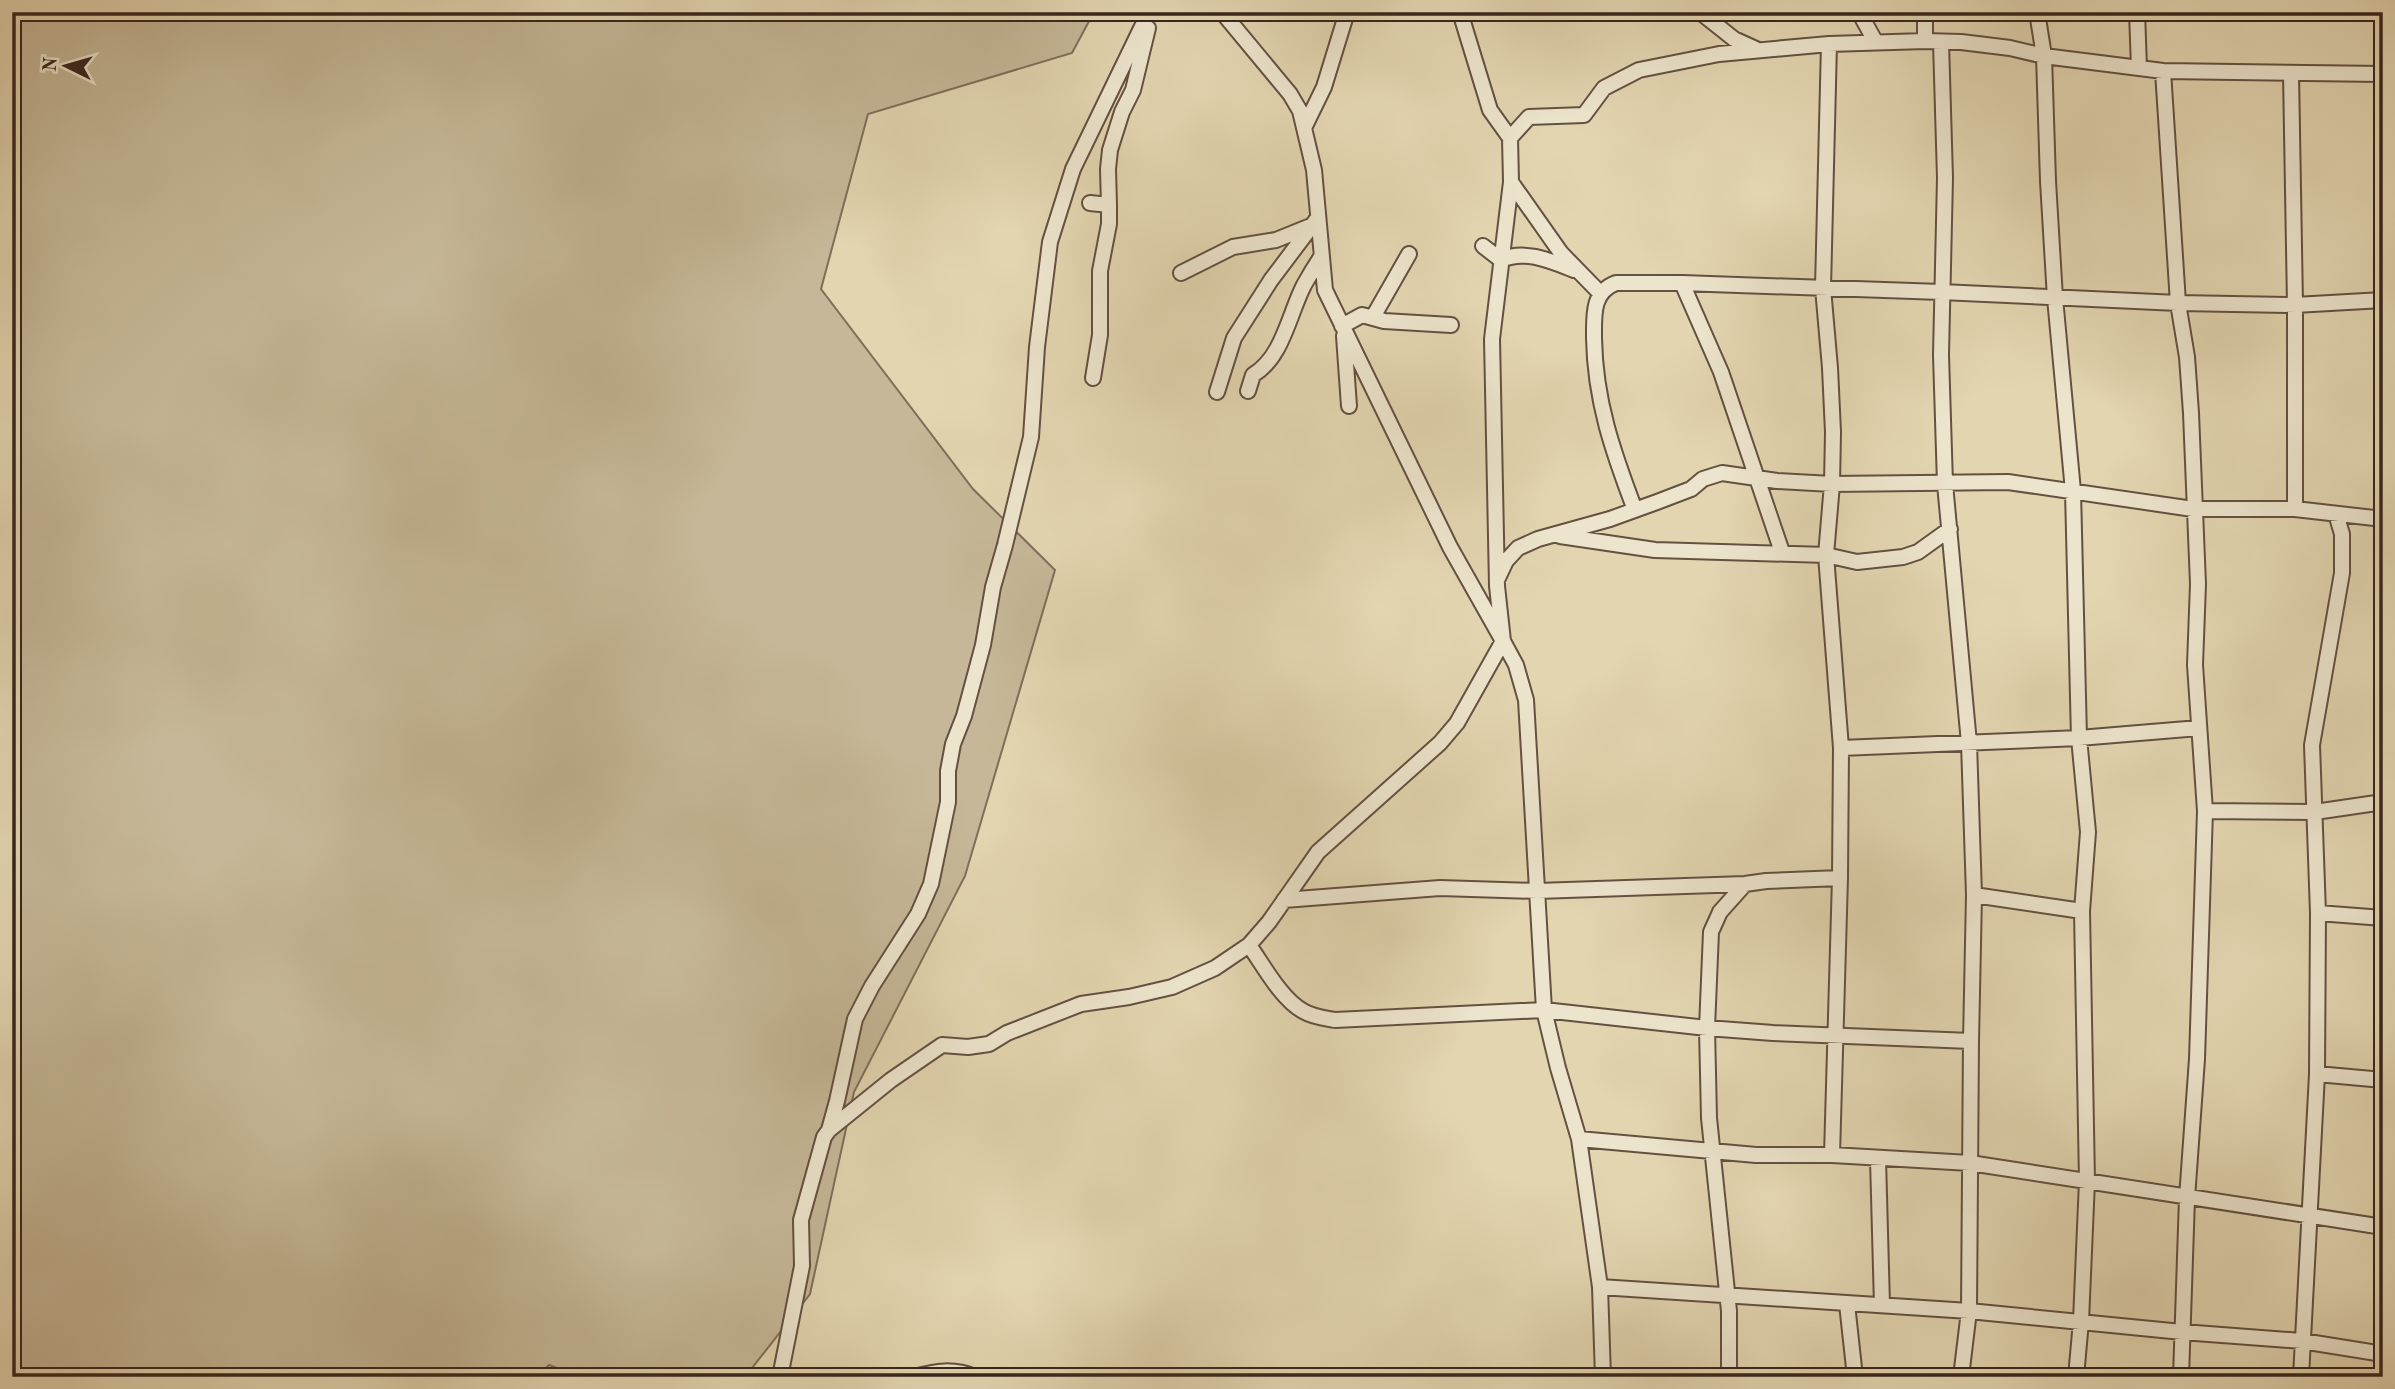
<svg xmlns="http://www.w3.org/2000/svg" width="2395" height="1389" font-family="'Old Standard TT',serif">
	<rect width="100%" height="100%" fill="#e2d5b0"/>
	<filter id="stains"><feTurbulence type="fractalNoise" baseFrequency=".00286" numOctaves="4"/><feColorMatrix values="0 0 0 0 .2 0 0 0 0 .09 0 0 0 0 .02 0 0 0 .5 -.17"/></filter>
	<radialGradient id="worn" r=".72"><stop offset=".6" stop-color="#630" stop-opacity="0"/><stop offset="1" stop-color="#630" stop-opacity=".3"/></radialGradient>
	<path fill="#c5b797" stroke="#7f6e5a" stroke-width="2" d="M12,12H1094L1072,53L868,114L821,289L973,489L1055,570L965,876L854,1092L810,1294L745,1377H581L549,1365L537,1377H12Z"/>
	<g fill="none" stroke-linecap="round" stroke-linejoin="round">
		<defs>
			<path id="minor" d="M1460,12L1490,110L1510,138L1511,182L1492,339L1497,586L1503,641L1516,665L1526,700L1544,1010L1558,1068L1579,1139L1600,1287L1603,1377
				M1700,12L1734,39L1756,49
				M1859,12L1875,41
				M2037,12L2044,56L2048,181L2055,298L2073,491L2079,738L2088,832L2082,911L2087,1181L2081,1321L2076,1377
				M2137,12L2139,68
				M1925,41V12
				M1941,42L1945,178L1941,355L1945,484L1969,743L1974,895L1971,1041L1969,1311L1961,1377
				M1829,44L1823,288L1830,368L1833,432L1832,484L1826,555L1841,748L1840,878L1832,1155
				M2163,71L2178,303L2187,357L2191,413L2198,584L2195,665L2205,811L2197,1059L2187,1198L2181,1377
				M2291,73L2295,305V509
				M1305,126L1324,87L1347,12
				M1510,138L1529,117L1584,115L1604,88L1639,70L1719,54L1829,44L1925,41L1961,42L2010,48L2044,56L2163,71L2383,74
				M1511,182L1561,253L1600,293
				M1090,203L1109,205V224L1100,271V335L1093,378
				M1109,205L1108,169L1110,150L1122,112L1133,90L1148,28
				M1483,246L1501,260C1525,249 1551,261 1574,270
				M1181,273L1233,247L1276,240L1313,225
				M1682,283L1721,372L1782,552
				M1373,317L1409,254
				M1342,326L1362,315L1384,321L1451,325
				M1344,336L1349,406
				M1248,391L1253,375C1283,357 1289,314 1304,285C1309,276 1315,266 1321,257
				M1217,392L1234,338L1271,280L1317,219
				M1635,510C1613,452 1595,401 1594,338C1594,315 1592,292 1616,283H1682L1941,292L2178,303L2295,305L2383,300
				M1560,536L1655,550L1826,555L1857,562L1903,557L1918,552L1950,529
				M1498,578L1506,561L1518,548L1538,539L1610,519L1657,502L1691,489L1703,479L1722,473L1777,481L1832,484L2008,482L2193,509H2295L2383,519
				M1841,748L2079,738L2199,728
				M2205,811L2315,812L2383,802
				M1974,895L2082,911
				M1284,900L1440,888L1537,891L1745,884L1766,881L1840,878
				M2318,913L2383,918
				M1249,945C1263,965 1282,1000 1303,1011C1313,1017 1324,1018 1335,1020L1544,1010L1707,1028L1773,1033L1971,1041
				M2317,1074L2383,1080
				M829,1130L891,1080L942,1045L968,1047L989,1044L1007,1033L1081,1004L1129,997L1172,987L1215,968L1249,945L1269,922L1318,852L1440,743L1457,723L1503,641L1450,547L1325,290L1314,170L1300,111L1290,94L1222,12
				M1579,1139L1756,1155H1832L1970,1163L2383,1227
				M1878,1159L1882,1305
				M1600,1287L1969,1311L2182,1332L2302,1341L2383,1354
				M1847,1304L1855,1377
				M780,1377L802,1266L801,1220L824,1137L829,1130L837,1101L855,1019L872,986L918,914L931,884L948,802V771L953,744L964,716L983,645L993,587L1005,545L1031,437L1037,347L1050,242L1073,169L1149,12
				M914,1377C936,1371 953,1368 975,1377
				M1729,1377V1311L1709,1118L1707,1028L1711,932L1720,912L1745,884
				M2301,1377L2317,1074L2318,913L2312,745L2342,573V534L2336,514"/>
		</defs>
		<use href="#minor" stroke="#635142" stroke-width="18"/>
		<use href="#minor" stroke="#ece4cc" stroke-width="14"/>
	</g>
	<rect width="2395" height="1389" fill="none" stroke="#e2d5b0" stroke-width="42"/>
	<rect x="14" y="14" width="2367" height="1361" fill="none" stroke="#39251d" stroke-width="3.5"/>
	<rect x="21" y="21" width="2353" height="1347" fill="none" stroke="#39251d" stroke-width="2"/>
	<g transform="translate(66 66) rotate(275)" stroke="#ece4cc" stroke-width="5" paint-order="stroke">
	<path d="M0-5L12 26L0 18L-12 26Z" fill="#39251d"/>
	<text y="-10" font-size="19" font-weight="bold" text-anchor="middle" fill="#39251d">N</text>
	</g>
	<rect width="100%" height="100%" filter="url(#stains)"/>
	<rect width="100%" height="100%" fill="url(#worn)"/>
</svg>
